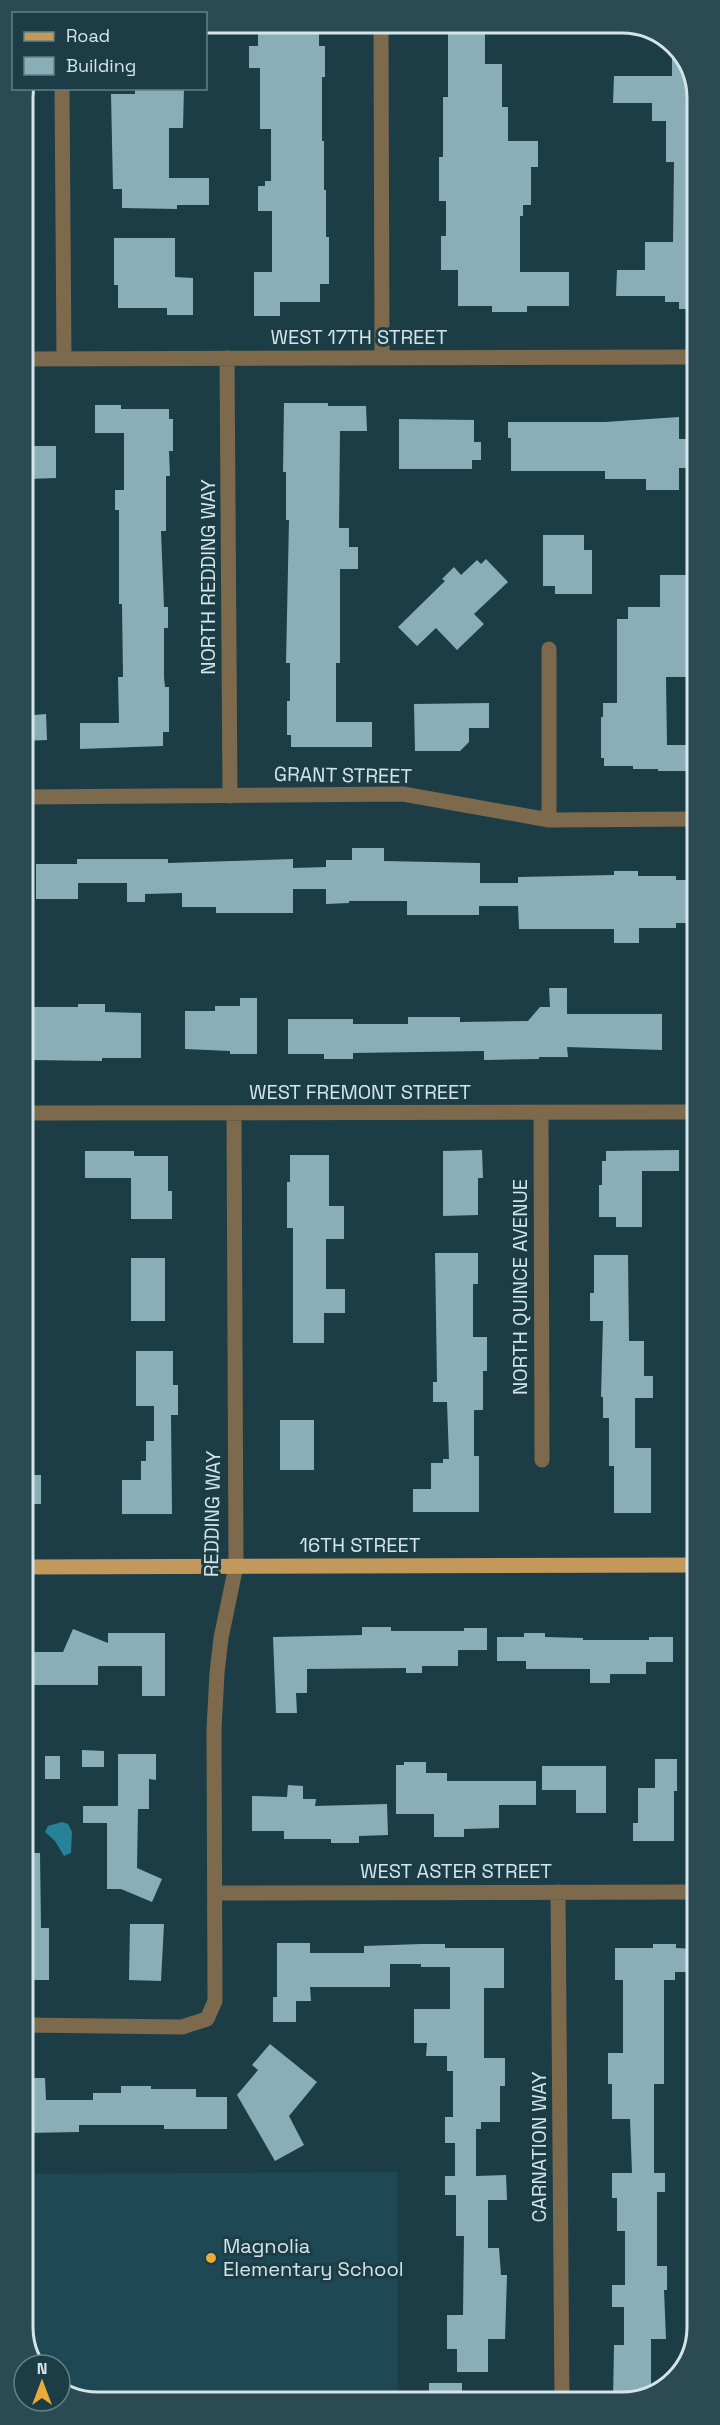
<svg xmlns="http://www.w3.org/2000/svg" width="720" height="2425" font-family="'Space Grotesk',sans-serif">
	<rect width="100%" height="100%" fill="#1c3d45"/>
	<path fill="#1e4954" d="M397,2172L398,2402H93L60,2388V2365H37L24,2342V2174Z"/>
	<path fill="#258297" d="M62,1822L68,1824L72,1832L71,1853L64,1856L55,1841L45,1832L48,1826Z"/>
	<path fill="#8aaeb7" d="M258,23H319V46H325V77H322V141H324V190H326V237H329V284H320V302H280V316H254V272H272V211H258V186H265V181H271V129H260V68H249V46H258Z
		M448,23H485V64H502V107H508V141H538V167H531V205H523V216H520V272H569V306H527V312H492V306H458V270H441V236H446V201H439V157H443V97H448Z
		M672,42L696,83V223H694V272H696V309H679V302H665V296H616L617,270H645V242H673L674,162H666V121H652V103H613L614,76H672Z
		M135,88H184L183,128H169V178H209V205H177V209L122,208V189H113L111,94H135Z
		M114,238H175V277L193,278V315H167V308H118V285H114Z
		M284,403H328V406H366L367,431H340L339,528H349V547H358V569H340V663H336V722H372V747H291V735H287V701H290V663H286L289,520H286V472H283Z
		M95,405H121V409H169V419H173V451H169L170,476H166V531H161L164,607H168V628H164V677L165,687H169V732H163V746L80,749V723H119L118,677H123L122,604H119V510H115V490H124V433H95Z
		M679,417V439H696V468H679V490H646V479H605V471H511V438H508V422H605Z
		M399,419L474,420V442H481V460H472V469H399Z
		M23,446H56V478L29,479V473H23Z
		M543,535H584V550H592V594H555V586H543Z
		M486,559L508,582L474,614L484,624L457,650L436,628L417,646L398,627L445,581L442,579L454,567L461,575L477,560L481,564Z
		M660,575H687L688,677H666L667,745H690V771H658V769H633V766H604V758H601V717H603V703H617V619H628V607H660Z
		M489,703V728H469V742L460,751H415L414,704Z
		M46,714L47,740L23,741V716Z
		M352,848H384V861L480,863V883H518V877L614,875V871H638V876H676V880H697V923H676V928H639V943H614V929H519L518,906H479V915H407V901H349V903L326,904V889H293V913H216V907H182V893L145,894V902H127V883H78V899H36V864H77V859H168V863L293,859V868L326,867V860H352Z
		M549,988H567V1014H662V1050L567,1047L568,1057H539V1059L484,1060V1051L353,1053V1059H324V1054H288V1019H353V1024H408V1017H460V1022L528,1021L540,1007H550Z
		M240,998H257V1054H230V1051L185,1049V1011H215V1006H240Z
		M78,1004H105V1012L141,1013V1058H102V1061L31,1060V1053H23V1017H28V1007H78Z
		M482,1150L483,1178H478V1215L443,1216V1151Z
		M679,1150V1171H642V1227H616V1217H599V1185H602V1161H606V1151Z
		M85,1151H134V1156H168V1191H172V1219H131V1178H85Z
		M290,1155H329V1206H344V1239H326V1289H345V1313H324V1343H293V1228H287V1182H290Z
		M435,1253H478V1284H473V1337H487V1371H483V1410H474V1456H479V1512H413V1489H431V1463H443V1459H449L447,1402H433V1382H437Z
		M594,1255H628L629,1341H644V1376H653V1398H635V1448H651V1513H614V1466H609V1418H603V1397H601L603,1321H590V1293H594Z
		M131,1258H165V1321H131Z
		M136,1351H173V1385H178V1415H171L172,1514H122V1480H141V1461H146V1441H154V1406H136Z
		M280,1420H314V1470H280Z
		M23,1475H41V1504H23Z
		M362,1627H391V1631H464V1628H487V1650H458V1666H422V1673H406V1668L307,1669V1693H296L297,1713H276L273,1637L362,1635Z
		M73,1629L108,1643V1633H165V1696H142V1666H98V1685H33V1652H63Z
		M524,1633H545V1637L583,1638V1640H649V1637H673V1662H646V1674H610V1683H590V1669H526V1661H497V1637H524Z
		M82,1750L104,1751V1767H82Z
		M118,1754H156V1780L149,1779V1809H138L137,1868L162,1879L152,1902L121,1889H107V1823H83V1806H118Z
		M45,1756H60V1779H45Z
		M655,1759H677V1791H674V1841H633V1823H638V1788H655Z
		M404,1762H426V1773H447V1781H536V1805H499V1828L464,1829V1837H434V1814H396V1765H404Z
		M542,1766H606V1813H576V1790H542Z
		M288,1785L303,1786V1799H316L315,1806L387,1804L388,1835L359,1836V1843H331V1839H284V1831H252V1796L287,1797Z
		M24,1853H40L41,1928H49V1980H24Z
		M130,1924H164L161,1981L129,1980Z
		M277,1943H310V1953H364V1946L421,1944H445V1948H504V1988H484V2058H505V2086H500V2122H481V2129H476V2176L506,2175L507,2200H488V2248H499L501,2275H507L505,2339H488V2372H457V2349H447V2315H463L464,2236H456V2195H445V2176H455V2143H445V2117H453V2071H447V2056H426L427,2043H414V2009H450V1967H421V1964H390V1987H310L311,2001H296V2022H273V1997H277Z
		M653,1944H676V1948L697,1949V1972H675V1980H664V2084H654V2173H665V2192H657V2266H667V2290H664L666,2339H651V2392L637,2401H613L614,2345H624V2307H612V2285H625V2231H617V2198H612V2173H632L630,2119H612V2084H608V2053H623V1980H615V1948H653Z
		M270,2044L317,2082L289,2116L304,2145L275,2161L237,2095L258,2070L252,2065Z
		M24,2078H45L46,2100H93V2093H121V2086H151V2089H196V2097H227V2129H164V2125H79V2132L24,2133Z
		M429,2383H462V2401H429Z"/>
	<g fill="none" stroke-linecap="round" stroke-linejoin="round">
		<path stroke="#7d694c" stroke-width="15" d="M381,23L382,358
			M62,88L64,359
			M227,358L230,796
			M23,359L696,357
			M549,649V820
			M23,797L403,794L549,820L696,819
			M23,1113L697,1112
			M541,1113L542,1460
			M558,1892L562,2401
			M215,1893L697,1892
			M24,2025L182,2027L207,2019L215,2001L214,1729L217,1673L221,1638L236,1566L234,1114"/>
		<path stroke="#c2995a" stroke-width="15" d="M24,1567L697,1565"/>
	</g>
	<circle fill="#ebaa39" stroke="#1c3d45" stroke-width="2" cx="211" cy="2258" r="6"/>
	<g text-anchor="middle" dominant-baseline="central" stroke-width="6" stroke-linejoin="round" paint-order="stroke">
		<g font-size="20" fill="#d3e5ea" stroke="#1c3d45">
			<text x="359" y="337">WEST 17TH STREET</text>
			<text transform="translate(208 577) rotate(-90)">NORTH REDDING WAY</text>
			<text transform="translate(343 775) rotate(1)">GRANT STREET</text>
			<text x="360" y="1092">WEST FREMONT STREET</text>
			<text transform="translate(520 1287) rotate(-90)">NORTH QUINCE AVENUE</text>
			<text transform="translate(212 1514) rotate(-89)">REDDING WAY</text>
			<text x="360" y="1545">16TH STREET</text>
			<text x="456" y="1871">WEST ASTER STREET</text>
			<text transform="translate(539 2147) rotate(-90)">CARNATION WAY</text>
		</g>
		<g font-size="20" fill="#d3e5ea" stroke="#1c3d45" text-anchor="start">
			<text x="223" y="2246">Magnolia<tspan x="223" dy="23">Elementary School</tspan></text>
		</g>
	</g>
	<path d="M0 0H720V2425H0ZM98 33H622A65 65 0 0 1 687 98V2327A65 65 0 0 1 622 2392H98A65 65 0 0 1 33 2327V98A65 65 0 0 1 98 33Z" fill="#2b4a52" fill-rule="evenodd"/>
	<path fill="none" stroke="#d3e5ea" stroke-width="3" d="M98 33H622A65 65 0 0 1 687 98V2327A65 65 0 0 1 622 2392H98A65 65 0 0 1 33 2327V98A65 65 0 0 1 98 33Z"/>
	<rect x="12" y="12" width="195" height="78" fill="#1c3d45" stroke="#658087" stroke-width="1.5"/>
	<rect x="24" y="32" width="30" height="9" fill="#c2995a" stroke="#658087" stroke-width="1.5"/>
	<text x="66" y="42" font-size="18" fill="#d3e5ea">Road</text>
	<rect x="24" y="57" width="30" height="18" fill="#8aaeb7" stroke="#658087" stroke-width="1.5"/>
	<text x="66" y="72" font-size="18" fill="#d3e5ea">Building</text>
	<g transform="translate(42 2383)"><circle r="28" fill="#1c3d45" stroke="#658087" stroke-width="1.5"/>
	<path d="M0-4.5L10 22L0 15L-10 22Z" fill="#ebaa39"/>
	<text y="-9" font-size="16" font-weight="bold" text-anchor="middle" fill="#d3e5ea">N</text>
	</g>
</svg>
